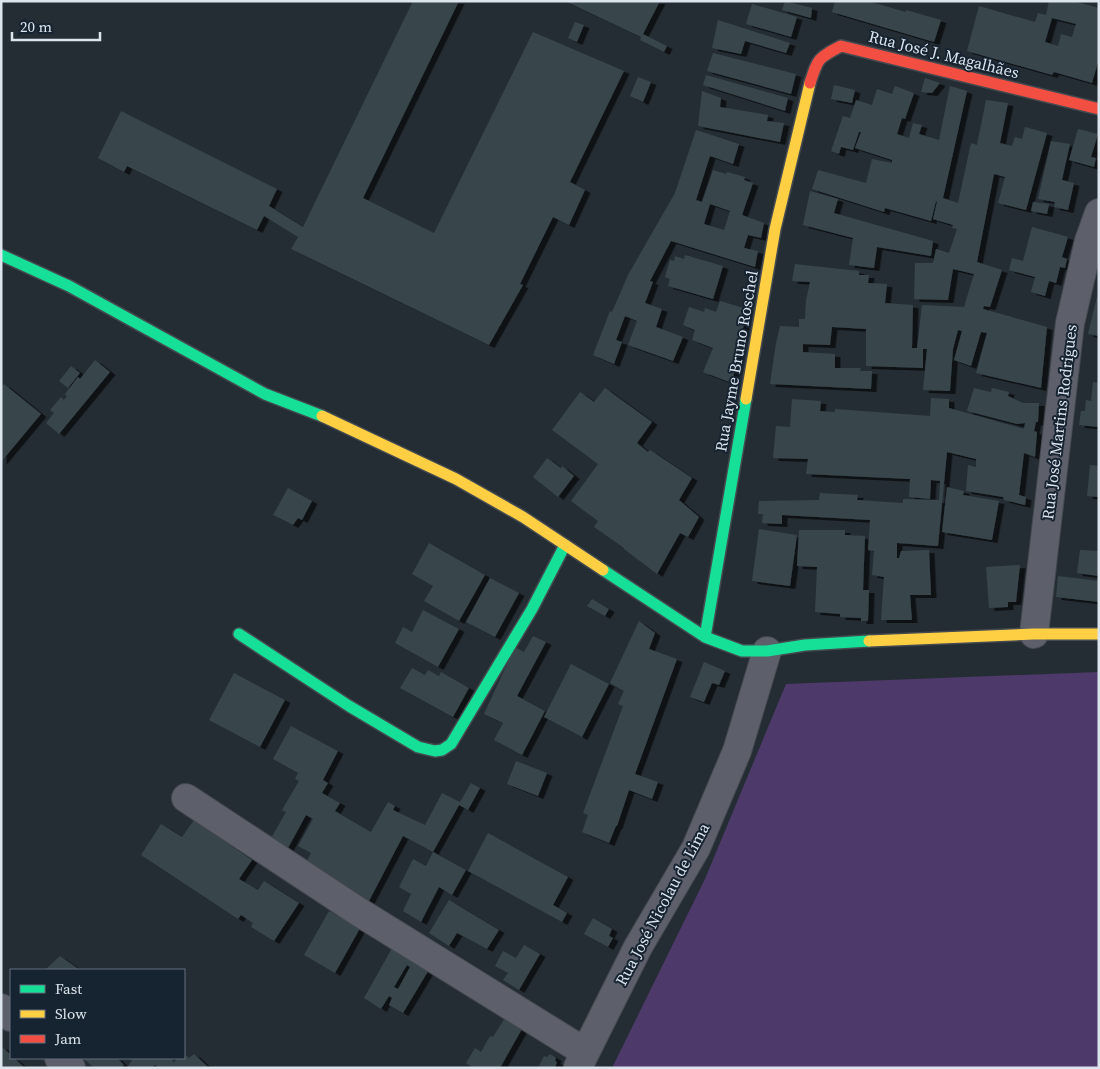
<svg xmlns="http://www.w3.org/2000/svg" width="1100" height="1069" font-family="'Source Serif 4',serif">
	<defs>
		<filter id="shadow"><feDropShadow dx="5.5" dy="3" stdDeviation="0" flood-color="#0009"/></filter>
	</defs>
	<rect width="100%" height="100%" fill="#252d34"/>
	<path fill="#4e3a6a" d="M1099,672V1068H612L705,879L786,684Z"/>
	<path fill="#37454c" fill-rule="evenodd" filter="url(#shadow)" d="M413,1H459L363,198L434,233L533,32L624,71L570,182L585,190L569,225L553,217L520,284L523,285L489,345L291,249L298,237L264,216L257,230L127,166L124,172L98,158L121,111L277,189L269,206L303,227Z
		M565,1H660L643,34L667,46L664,52L640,40L641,37Z
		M785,1L812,8L811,18L782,10Z
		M835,1H867L906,12V10L941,20L934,42L832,12Z
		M1049,1H1073L1099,8V59L1092,83L1054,72L1052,75L967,51L979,6L1035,22L1038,13L1046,15ZM1052,18L1076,24L1072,37L1061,34L1058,46L1045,42Z
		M752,4L797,17L791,37L746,24Z
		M718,20L790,43L786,53L745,41L741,54L712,48Z
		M575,22L584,25L577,42L568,38Z
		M713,53L796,74L791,94L707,71Z
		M706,75L788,98L785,111L703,85Z
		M638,77L651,82L643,102L630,96Z
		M925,78L940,83L932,93L921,92Z
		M834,85L855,90L852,103L831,99Z
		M895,86L914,93L905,119L902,118L897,134L909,138L913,123L922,125L919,134L939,140L950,86L967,91L943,198L958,203L971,143L977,145L986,100L1008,103L1000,143L1012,146L1015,137L1022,139L1025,127L1047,133L1026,210L998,203L1005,177L994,174L977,262L1002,270L990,307L984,306L983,309L1047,327L1041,388L976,373L987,333L981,332L971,366L954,360L962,331L958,330L953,349L950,391L923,390L927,349H923V368L866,366V329L832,327L830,345L803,344V352L835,354V368H861L860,371H872L871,389L770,384L776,343L780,326L799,327V319H805L806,300L810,282L792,281L795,264L859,271V275H869L868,283L887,284L885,303L913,305L912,348H917L922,305L964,307L974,274L953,269L948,300L914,299L915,263H933L936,249L949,253L957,229L952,228L953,225L933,219L937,202L936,201L931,221L885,208L884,212L812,189L818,170L866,183L872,159L892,163V160L855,148L861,132H859L853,150L841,147L839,154L831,151L843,116L850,118L856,100L872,105L877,89L892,94Z
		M702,91L721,98L720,107L768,115L767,121L784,123L780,142L698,126Z
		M1078,129L1098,134L1091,157L1096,158L1094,167L1069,160Z
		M696,130L739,144L733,164L710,156L696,200L702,202L713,170L726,174L727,172L745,177L744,180L753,183L742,215L764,223L761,238L748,235L744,248L758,251L755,267L671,241L650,281L653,282L645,303L662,309L656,327L683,337L673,361L628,345L637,321L625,316L616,340L622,342L614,364L593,355L610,311L612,312L628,275L675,193ZM710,204L730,211L724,230L704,224Z
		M1051,141L1070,144L1062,180L1074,183L1068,210L1054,207L1055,202L1038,199Z
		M810,191L838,199L834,213L933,241L931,256L877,247L874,268L849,265L853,238L803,225Z
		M1033,202L1049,204L1047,214L1031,211Z
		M1032,227L1068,237L1062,257L1067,259L1065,268L1060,267L1056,283L1049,281L1045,296L1031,292L1035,277L1009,270L1012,258L1023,261Z
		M685,255L723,266L713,299L668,286L670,279L665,277L670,260L674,261L675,256L684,259Z
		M1099,288V336L1088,334Z
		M720,301L747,309L732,383L703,372L713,348L692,340L695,330L683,325L689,307L704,312L705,308L716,312Z
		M95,360L110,372L59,434L46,423L54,413L50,410L61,397L64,400L67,396L65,394L78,377L80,379Z
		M71,366L80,373L68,388L59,381Z
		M1093,382L1099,383V427L1079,425L1081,411H1085L1086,400L1091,401Z
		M4,384L41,414L1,462V387Z
		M605,388L652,422L637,443L648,452L650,450L692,478L679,500L699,517L688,537L680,533L657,574L624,549V548L594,527L598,521L571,501L598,464L552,430L580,392L594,402Z
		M974,388L991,392L992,388L1009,392L1008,396L1023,403H1039L1038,422H1036L1034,431L1037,432L1035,457L1024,453L1019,495L1026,497L1025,505L1004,500L1003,497L966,491L968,465L976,467V459L947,452L938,546L897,543V558H899L901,551L929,550L931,595H910L912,620H881L884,577L872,575L874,551L868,550L870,520L782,515V524L762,523L763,514H758L759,501L819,500L820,493L858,495L857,500L903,503V499L939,500L940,481L931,480L930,499L909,497L910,479L806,474L808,459L773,458L776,426L790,427L792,399L821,401L820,411L835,412V409L930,416L931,398L949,399V408L1024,429L1025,423L1017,424L967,411Z
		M547,458L561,468L562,466L574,476L558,497L533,477Z
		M1090,465L1099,466V497L1087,496Z
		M947,487L964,491L963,495L999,501L992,540L942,532Z
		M288,488L312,501L302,520L298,518L293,525L273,515Z
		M759,529L797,535L790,586L752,581Z
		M799,530H845V535L865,536L863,590H869L868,621H861V618L840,617V614L815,612L817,567L797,566Z
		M429,543L485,575L459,621L424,601L433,586L412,574Z
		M1080,550L1099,551V576L1077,573Z
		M1020,565L1016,602H1008V607L989,608L986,567Z
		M1058,576L1099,581V602L1056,597Z
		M490,578L519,593L495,637L466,622Z
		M592,599L609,609L605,616L587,606Z
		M423,610L459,629L438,667L395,643L403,627L412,632Z
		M639,621L655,633L649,649L677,659L635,774L658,782L652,799L629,790L617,826H616L609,843L582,832L588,815L583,813L623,706L618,704L624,691L610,683Z
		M533,636L546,642L517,696L545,711L522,755L494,740L503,723L484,714L515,647L524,652Z
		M704,662L725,671L719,685L712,683L704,702L690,697Z
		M571,664L609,684L582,737L544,717Z
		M412,668L425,675L428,670L439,676L441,672L469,688L453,717L400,688Z
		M234,673L285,700L260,747L209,720Z
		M291,726L338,751L323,780L328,783L322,793L340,803L335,811L371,832L388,802L395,806L393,810L425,825L442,793L460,802L471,783L480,788L468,810L459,805L433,852L403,836L369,901L305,865L311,853L298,846L313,819L306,815L287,850L270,840L286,812L282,810L299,781L295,779L298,773L273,759Z
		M516,761L547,773L538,796L507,784Z
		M194,820L252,860L239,879L258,890L264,881L299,903L274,941L251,927L253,923L241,915L238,919L141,855L161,824L182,837Z
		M488,833L568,877L553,905L567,913L562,922L468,871Z
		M433,852L466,870L452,895L439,887L421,922L403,911L411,894L399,887L413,859L426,866Z
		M449,900L499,930L487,949L457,933L449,946L429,933Z
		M329,911L352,923H363L335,973L304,955Z
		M593,918L612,929L609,936L613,938L608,947L584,934Z
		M396,941L433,963L403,1013L389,1005L392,998L389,996L381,1009L364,998ZM407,965L410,967L398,989L394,987Z
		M524,945L540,954L519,990L503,980L508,973L495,966L503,951L516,958Z
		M60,956L80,970H45Z
		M510,1010L527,1020L500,1068H473L466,1063L475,1048L481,1052L490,1036L493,1037Z
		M1,1046L11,1055V1058H14L25,1068H1Z
		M184,1054L189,1058L194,1054L209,1068H158L155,1065L152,1068H127L132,1060L130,1058H170L174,1062L178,1058H184Z
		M550,1054L556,1058L555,1061L557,1062L555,1068H538L544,1056L547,1057Z
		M83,1058H117L124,1065L121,1068H94Z"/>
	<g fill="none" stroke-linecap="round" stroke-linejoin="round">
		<defs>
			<path id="street" d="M1034,634L1070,323L1089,241L1099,213
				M186,798L359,912L585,1052
				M1,1008L11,1017
				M59,1058L71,1068
				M578,1067L638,947L696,848L737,751L767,651"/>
			<path id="fast" d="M1,255L69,286L265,394L322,416
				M603,570L705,637L742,651H767L805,645L869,641
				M239,634L349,706L418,747L435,751L442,750L451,744L532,609L565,545
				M705,637L746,399"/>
			<path id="slow" d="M746,399L775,229L810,83
				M322,416L456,479L523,517L603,570
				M869,641L1034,634H1099"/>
			<path id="jam" d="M810,83C818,58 818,58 841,46L1099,109"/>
		</defs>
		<use href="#street" stroke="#444a50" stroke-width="30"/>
		<use href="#fast" stroke="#444a50" stroke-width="14"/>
		<use href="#slow" stroke="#444a50" stroke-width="14"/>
		<use href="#jam" stroke="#444a50" stroke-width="14"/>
		<use href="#street" stroke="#5d606a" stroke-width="28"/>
		<use href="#fast" stroke="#16e098" stroke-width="11"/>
		<use href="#slow" stroke="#ffcf43" stroke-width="11"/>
		<use href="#jam" stroke="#f24e42" stroke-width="11"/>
	</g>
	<g text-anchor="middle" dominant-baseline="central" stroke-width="4" stroke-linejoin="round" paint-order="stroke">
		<g font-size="16" fill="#dce4ed" stroke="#162330">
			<text transform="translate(944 54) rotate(14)">Rua José J. Magalhães</text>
			<text transform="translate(736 361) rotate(-80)">Rua Jayme Bruno Roschel</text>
			<text transform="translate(1059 422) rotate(-83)">Rua José Martins Rodrigues</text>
			<text transform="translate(662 904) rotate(-62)">Rua José Nicolau de Lima</text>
		</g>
	</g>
	<rect width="1100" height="1069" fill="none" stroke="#dce4ed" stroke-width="5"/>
	<rect x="10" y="969" width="175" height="90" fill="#162330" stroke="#65707c"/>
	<rect x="20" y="985" width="25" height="8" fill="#16e098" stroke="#65707c"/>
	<text x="55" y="994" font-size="15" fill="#dce4ed">Fast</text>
	<rect x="20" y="1010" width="25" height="8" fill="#ffcf43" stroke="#65707c"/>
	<text x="55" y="1019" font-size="15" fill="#dce4ed">Slow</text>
	<rect x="20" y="1035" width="25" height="8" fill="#f24e42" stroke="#65707c"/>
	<text x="55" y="1044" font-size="15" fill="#dce4ed">Jam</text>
	<path d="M12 32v8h88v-8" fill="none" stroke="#dce4ed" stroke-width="2.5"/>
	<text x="20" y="32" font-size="15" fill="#dce4ed" stroke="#162330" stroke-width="4" paint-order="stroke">20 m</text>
</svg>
